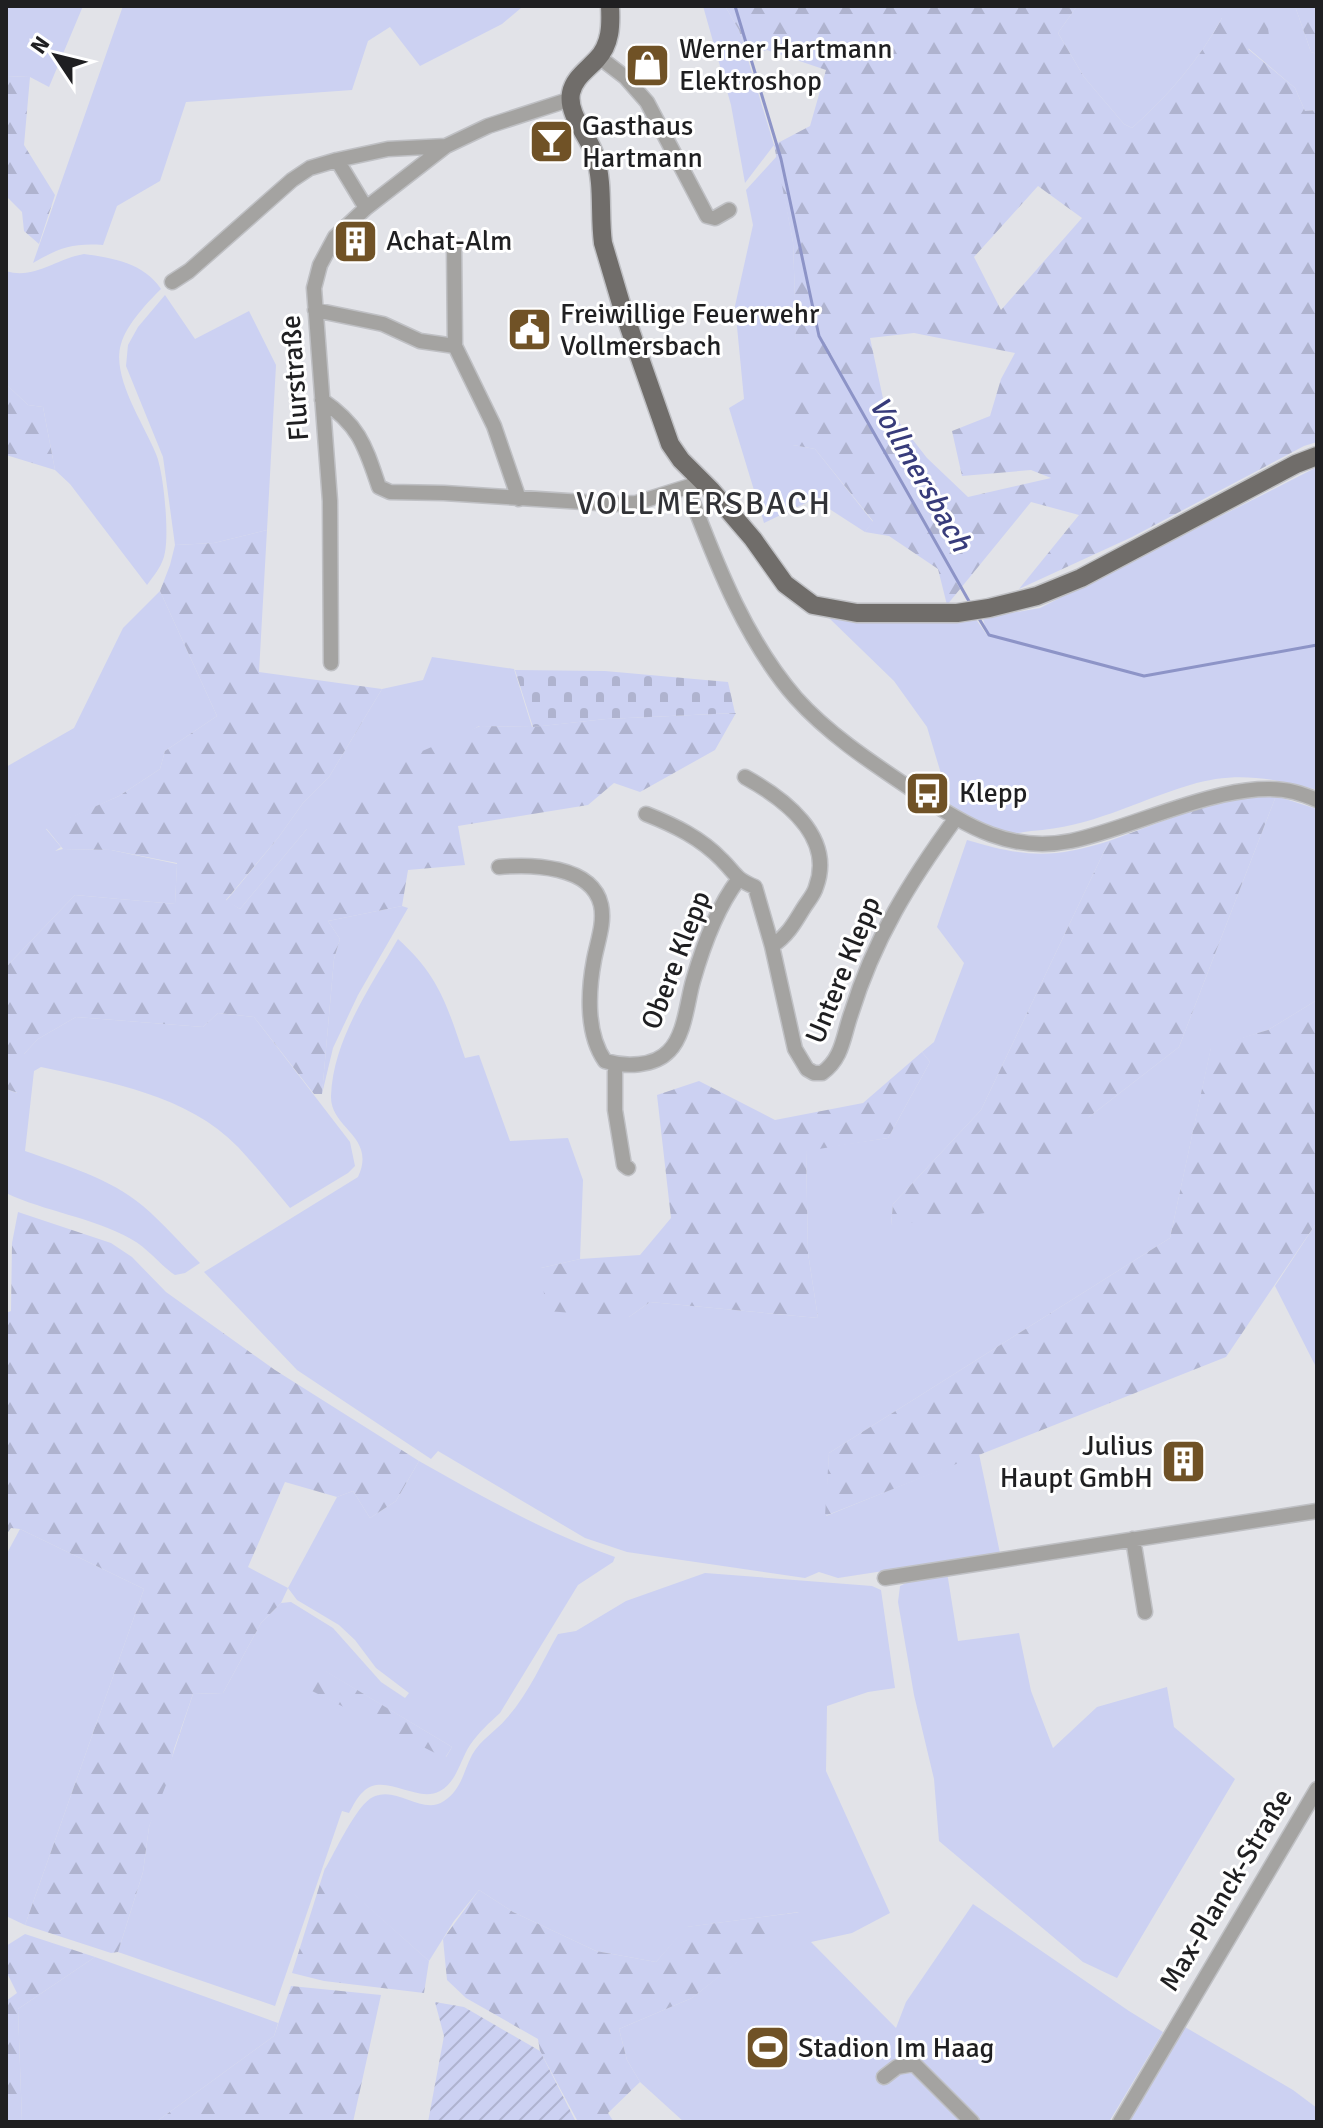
<svg xmlns="http://www.w3.org/2000/svg" width="1323" height="2128" font-family="Signika,sans-serif">
	<defs>
		<pattern id="forest-firs" width="22" height="20" patternUnits="userSpaceOnUse" patternTransform="scale(2)"><rect width="22" height="20" fill="#ccd1f2"/><path d="M5 1l3.5 6h-7zM16 11l3.5 6h-7z" fill="#afb3cf"/></pattern>
		<pattern id="cemetery-stones" width="16" height="16" patternUnits="userSpaceOnUse" patternTransform="scale(2)"><rect width="16" height="16" fill="#ccd1f2"/><path d="M2 7V4a2 2 0 0 1 4 0v3zM10 15v-3a2 2 0 0 1 4 0v3z" fill="#afb3cf"/></pattern>
		<pattern id="garden-furrows" width="10" height="10" patternUnits="userSpaceOnUse" patternTransform="scale(2)"><rect width="10" height="10" fill="#ccd1f2"/><path d="M-1 1l2-2M0 10L10 0M9 11l2-2" fill="none" stroke="#afb3cf"/></pattern>
	</defs>
	<rect width="100%" height="100%" fill="#e2e3e8"/>
	<path fill="#ccd1f2" fill-rule="evenodd" d="M6,6H83L49,87L30,77L6,76Z
		M123,6H518L521,8L502,24L420,66L390,27L368,41L352,90L186,102L160,181L117,206L103,245C72,243 59,248 33,263Z
		M703,6H725L739,30L774,145L745,183L731,105Z
		M1077,6H1295L1311,52L1317,54V110L1305,111L1295,88L1248,48L1222,18C1199,60 1168,96 1132,128L1124,124L1084,77L1058,33Z
		M777,156L793,242L796,327L793,445L815,449L873,522L865,532L814,499L764,523L729,408L744,399L735,306L753,225L746,190Z
		M84,254C113,258 144,263 161,289C146,304 127,324 121,344C111,377 144,424 156,454C164,473 169,532 165,552C163,565 155,574 147,585L70,484L55,470L43,407L28,405L6,384V271C34,280 55,259 84,254Z
		M165,295L195,339L249,311L276,365L267,530L214,543L175,545L163,457L126,366L128,345L138,327Z
		M1317,467V790C1273,778 1235,771 1190,785C1133,802 1093,827 1031,831C1024,832 1014,834 1007,833C987,831 968,817 951,807L927,727L894,681L829,618L864,621L975,618L987,635L983,618L1040,608Z
		M160,591L217,716L165,751L160,769L119,796L46,829L61,847L55,851L63,849L111,850L177,864L175,904L75,895L6,967V767L74,728L123,628Z
		M432,657L514,669L532,727L479,726L306,830L240,909L226,901L278,838L303,803L329,777L382,689L423,680Z
		M1276,796L1317,809V1000L1268,1030L1211,1048L1170,1238L829,1453L826,1516L979,1454L1000,1553L838,1578L819,1572L805,1578L627,1552L585,1538L438,1451L431,1459L297,1370L204,1272L358,1177C377,1136 330,1129 331,1096C333,1039 371,986 398,939C440,977 447,1006 465,1058L479,1055L510,1141L568,1138L583,1180L580,1259L541,1268L629,1317L650,1302L818,1318L808,1253L806,1150L888,1138L930,1062L922,1052L934,1042L964,963L937,927L967,840C1023,857 1053,859 1109,841L981,1110L893,1204L891,1225L1089,1117L1179,1047Z
		M402,906L408,908L358,995L333,1048L322,1094L334,959L340,939L328,921Z
		M218,1013L254,1017L350,1142L355,1166L348,1173L290,1208C273,1188 256,1166 238,1147C188,1095 109,1082 41,1067L34,1071L25,1151C64,1165 110,1178 143,1206C163,1223 181,1244 200,1263L185,1273L175,1275C161,1266 149,1249 131,1239C92,1217 46,1212 6,1193V1089L17,1093L24,1054L38,1039L76,1017L203,1027Z
		M1317,1222V1369L1275,1286Z
		M419,1461C483,1497 546,1533 615,1557L613,1562L578,1585L500,1713C489,1723 479,1732 470,1745C460,1760 457,1782 440,1791C416,1804 384,1771 363,1792C357,1797 353,1806 349,1813L342,1811L275,2006L118,1952L143,1872L149,1827L193,1694L223,1693L261,1623L281,1603L291,1602L333,1628L381,1682L405,1698L409,1693L376,1668L355,1640L339,1625L297,1600L288,1588L337,1497L353,1491L370,1518L396,1501ZM325,1671L452,1747L446,1757L313,1691Z
		M20,1529L144,1589L25,1925L6,1916V1555Z
		M947,1572L958,1641L1019,1633L1031,1691L1053,1748L1097,1707L1167,1687L1174,1727L1235,1779L1117,1978L1083,1962L939,1841L934,1779L914,1695L898,1602L900,1586L916,1578Z
		M705,1573L872,1586L881,1590L895,1688L868,1692L827,1706L826,1771L890,1913L852,1933L811,1942L896,2028L906,2002L973,1904L1129,2011L1163,2032L1109,2122H684L640,2082L627,2060L619,2029L692,1998L799,1912L687,1927L656,1962L596,1951L513,1912L479,1890L454,1921L429,1961L325,1869C335,1852 357,1804 373,1797C397,1785 422,1816 444,1801C462,1789 463,1772 472,1755C480,1740 496,1731 506,1719C528,1695 542,1662 558,1634L576,1631L626,1601Z
		M95,1957L278,2023L274,2036L156,2122H22L18,2009Z
		M1185,2027L1293,2090L1317,2108V2122H1124Z"/>
	<path fill="url(#forest-firs)" fill-rule="evenodd" d="M725,6H1077L1058,33L1084,77L1124,124L1132,128C1168,96 1199,60 1222,18L1267,19L1269,36L1248,49L1295,88L1305,111L1317,110V442L1304,446L1132,537L1019,589L1079,515L1031,502L947,605L938,569L889,536L865,532L873,521L815,449L793,445L788,433L796,327L793,242L774,145L810,126L826,70L767,50L747,56L739,30ZM1038,186L1082,218L1001,310L974,257ZM914,333L1015,353L1001,379L990,416L952,431L962,476L1031,470L1051,478L968,497L927,458L884,403L870,338Z
		M1295,6H1317V54L1311,52Z
		M6,76L30,77L24,145L55,195L39,244L24,231L22,212L6,196Z
		M6,384L28,405L43,407L55,470L6,455Z
		M267,530L259,672L382,689L329,777L303,803L278,838L226,900L240,909L306,830L374,772L480,726L532,727L606,719L736,713L715,750L640,792L614,783L588,805L458,826L465,865L408,870L402,906L328,921L340,939L334,959L322,1094H314L254,1017L218,1013L203,1027L76,1017L38,1039L24,1054L28,1062L18,1093L6,1089V967L75,895L175,904L177,863L111,850L63,849L46,828L119,796L160,769L165,751L217,716L160,591L170,565L175,545L214,543Z
		M1258,796H1276L1179,1047L1089,1117L994,1212L891,1225L893,1204L981,1110L1109,841L1212,803Z
		M1317,1000V1222L1226,1357L825,1516L829,1453L1170,1238L1211,1047L1268,1030Z
		M922,1052L930,1062L888,1138L806,1151L808,1253L818,1318L650,1302L629,1317L546,1311L541,1268L580,1259L640,1255L671,1218L657,1095L699,1081L775,1120L863,1103Z
		M18,1212L111,1243L132,1257L166,1292L275,1370L419,1461L396,1501L370,1518L353,1491L337,1497L285,1482L248,1567L288,1588L281,1603L261,1623L223,1693L193,1694L174,1749L166,1785L149,1827L143,1872L118,1952L111,1953L25,1925L144,1589L20,1529L11,1528L6,1535V1313L11,1311L12,1243Z
		M324,1670L452,1747L445,1758L312,1691Z
		M325,1868L429,1961L424,1993L324,1981L292,1973Z
		M479,1890L513,1912L596,1951L656,1962L686,1927L801,1912L692,1998L619,2029L627,2060L640,2082L608,2113L614,2122H578L540,2051L538,2039L466,1998L447,1980L443,1939Z
		M25,1934L95,1957L18,2009L22,2122H6V2001L17,1993L6,1971V1946Z
		M291,1986L381,1995L353,2122H156L274,2036Z"/>
	<path fill="url(#cemetery-stones)" d="M515,670L605,671L728,682L735,713L606,719L533,727Z"/>
	<path fill="url(#garden-furrows)" d="M435,2002L464,2007L540,2051L576,2122H428L444,2036Z"/>
	<g fill="none" stroke-linecap="round" stroke-linejoin="round">
		<path stroke="#8d94c7" stroke-width="3" d="M735,6L781,159L819,336L970,603
			M978,617L989,635L1144,676L1317,645"/>
		<defs>
			<path id="minor" d="M599,57L625,77L647,102L707,216L715,218L729,210
				M337,160L366,208
				M454,244L455,346L494,426L519,499
				M172,282L189,271L292,180L310,168L337,160L388,149L446,146L488,126L571,99
				M315,310L383,324L420,341L455,346
				M322,400C360,426 365,446 379,487L390,492L444,493L614,504L636,503L690,486
				M698,478L690,486L692,500C718,568 747,642 796,698C831,737 877,766 920,795C968,827 1011,853 1071,841C1135,828 1232,776 1294,792C1302,794 1310,797 1317,800
				M331,663L330,501L314,288L320,265L335,237L366,208L446,146
				M745,777C783,798 835,836 816,887C814,895 807,902 803,909C794,924 787,936 772,946
				M646,814C674,825 701,838 722,860C737,875 734,878 755,887L772,946L795,1049L807,1069L814,1073H822C843,1058 843,1036 851,1014C874,939 910,881 956,818
				M499,867C530,864 592,865 601,905C605,923 597,943 594,960C588,992 586,1034 605,1061C625,1067 654,1067 669,1051C685,1035 687,1002 693,981C703,946 716,909 738,880
				M615,1064V1110L624,1165L628,1168
				M1133,1539L1145,1612
				M885,1578L1317,1511
				M884,2077L897,2067L914,2064L972,2122
				M1120,2122L1317,1789"/>
			<path id="major" d="M610,6C611,25 611,44 597,59C587,70 574,78 571,93C567,115 589,136 595,156C604,185 599,214 603,243L622,307L670,444L681,460L711,490L753,539L785,584L813,605L857,613H957L989,608L1037,596L1081,578L1296,464L1317,456"/>
		</defs>
		<use href="#minor" stroke="#bfc0c4" stroke-width="17"/>
		<use href="#major" stroke="#bfc0c4" stroke-width="21"/>
		<use href="#minor" stroke="#a4a3a1" stroke-width="14"/>
		<use href="#major" stroke="#706d6a" stroke-width="18"/>
	</g>
	<defs>
		<symbol id="shop-square" viewBox="-11 -11 22 22"><rect x="-9" y="-9" width="18" height="18" rx="4" fill="#705226" stroke="#fff"/><path d="M-5-2.5h2.3a2.7 3.5 0 0 1 5.4 0H5L5.5 6h-11ZM-1.5-2.5h3a1.5 2.3 0 0 0-3 0Z" fill="#fff"/></symbol>
		<symbol id="bar-square" viewBox="-11 -11 22 22"><rect x="-9" y="-9" width="18" height="18" rx="4" fill="#705226" stroke="#fff"/><path d="M-6-5H6L.8 .8V4.5H3.5V6h-7V4.5H-.8V.8Z" fill="#fff"/></symbol>
		<symbol id="building-square" viewBox="-11 -11 22 22"><rect x="-9" y="-9" width="18" height="18" rx="4" fill="#705226" stroke="#fff"/><path d="M-4-6H4V6H1V3H-1V6H-4ZM-2.5-4.3h1.7v1.8h-1.7ZM.8-4.3h1.7v1.8H.8ZM-2.5-1h1.7V.8h-1.7ZM.8-1h1.7V.8H.8Z" fill="#fff"/></symbol>
		<symbol id="civic-square" viewBox="-11 -11 22 22"><rect x="-9" y="-9" width="18" height="18" rx="4" fill="#705226" stroke="#fff"/><path d="M-.6-6.5H3V-4.5H.6V-3L4-1V1h2V6H-6V1h2V-1L-.6-3ZM-1.2 2.5V6h2.4V2.5Z" fill="#fff"/></symbol>
		<symbol id="bus-square" viewBox="-11 -11 22 22"><rect x="-9" y="-9" width="18" height="18" rx="4" fill="#705226" stroke="#fff"/><path d="M-5-6H5V4H4V6H2V4H-2V6H-4V4H-5ZM-3.5-4V0h7V-4ZM-3.5 1.2v1.5H-2V1.2ZM2 1.2v1.5H3.5V1.2Z" fill="#fff"/></symbol>
		<symbol id="stadium-square" viewBox="-11 -11 22 22"><rect x="-9" y="-9" width="18" height="18" rx="4" fill="#705226" stroke="#fff"/><path d="M0-5a6.5 5 0 1 0 0 10a6.5 5 0 1 0 0-10ZM-3.5-1.8h7v3.6h-7Z" fill="#fff"/></symbol>
	</defs>
	<g fill-rule="evenodd">
		<use href="#shop-square" x="622" y="40" width="51" height="51"/>
		<use href="#bar-square" x="526" y="116" width="51" height="51"/>
		<use href="#building-square" x="330" y="216" width="51" height="51"/>
		<use href="#civic-square" x="504" y="304" width="51" height="51"/>
		<use href="#bus-square" x="902" y="768" width="51" height="51"/>
		<use href="#building-square" x="1158" y="1436" width="51" height="51"/>
		<use href="#stadium-square" x="742" y="2022" width="51" height="51"/>
	</g>
	<g text-anchor="middle" dominant-baseline="central" stroke-width="6" stroke-linejoin="round" paint-order="stroke">
		<g font-size="28" fill="#1f1f21" stroke="#fff" text-anchor="start">
			<text x="679" y="49">Werner Hartmann<tspan x="679" dy="32">Elektroshop</tspan></text>
			<text x="582" y="126">Gasthaus<tspan x="582" dy="32">Hartmann</tspan></text>
			<text x="386" y="241">Achat-Alm</text>
			<text x="560" y="314">Freiwillige Feuerwehr<tspan x="560" dy="32">Vollmersbach</tspan></text>
			<text x="959" y="793">Klepp</text>
			<text x="1153" y="1446" text-anchor="end">Julius<tspan x="1153" dy="32">Haupt GmbH</tspan></text>
			<text x="798" y="2048">Stadion Im Haag</text>
		</g>
		<g font-size="28" fill="#1f1f21" stroke="#fff">
			<text transform="translate(295 378) rotate(-94)">Flurstraße</text>
			<text transform="translate(676 960) rotate(-69)">Obere Klepp</text>
			<text transform="translate(843 970) rotate(-68)">Untere Klepp</text>
			<text transform="translate(1226 1890) rotate(-59)">Max-Planck-Straße</text>
		</g>
		<g font-size="30" font-style="italic" fill="#383c7b" stroke="#fff">
			<text transform="translate(920 474) rotate(60)">Vollmersbach</text>
		</g>
		<g font-size="32" letter-spacing="2" fill="#323337" stroke="#fff">
			<text x="704" y="503">VOLLMERSBACH</text>
		</g>
	</g>
	<rect width="1323" height="2128" fill="none" stroke="#1f1f21" stroke-width="16"/>
	<g transform="translate(56 56) rotate(305)" stroke="#ffffff" stroke-width="6" paint-order="stroke">
	<path d="M0-6L14 30L0 20L-14 30Z" fill="#1f1f21"/>
	<text y="-12" font-size="22" font-weight="bold" text-anchor="middle" fill="#1f1f21">N</text>
	</g>
</svg>
